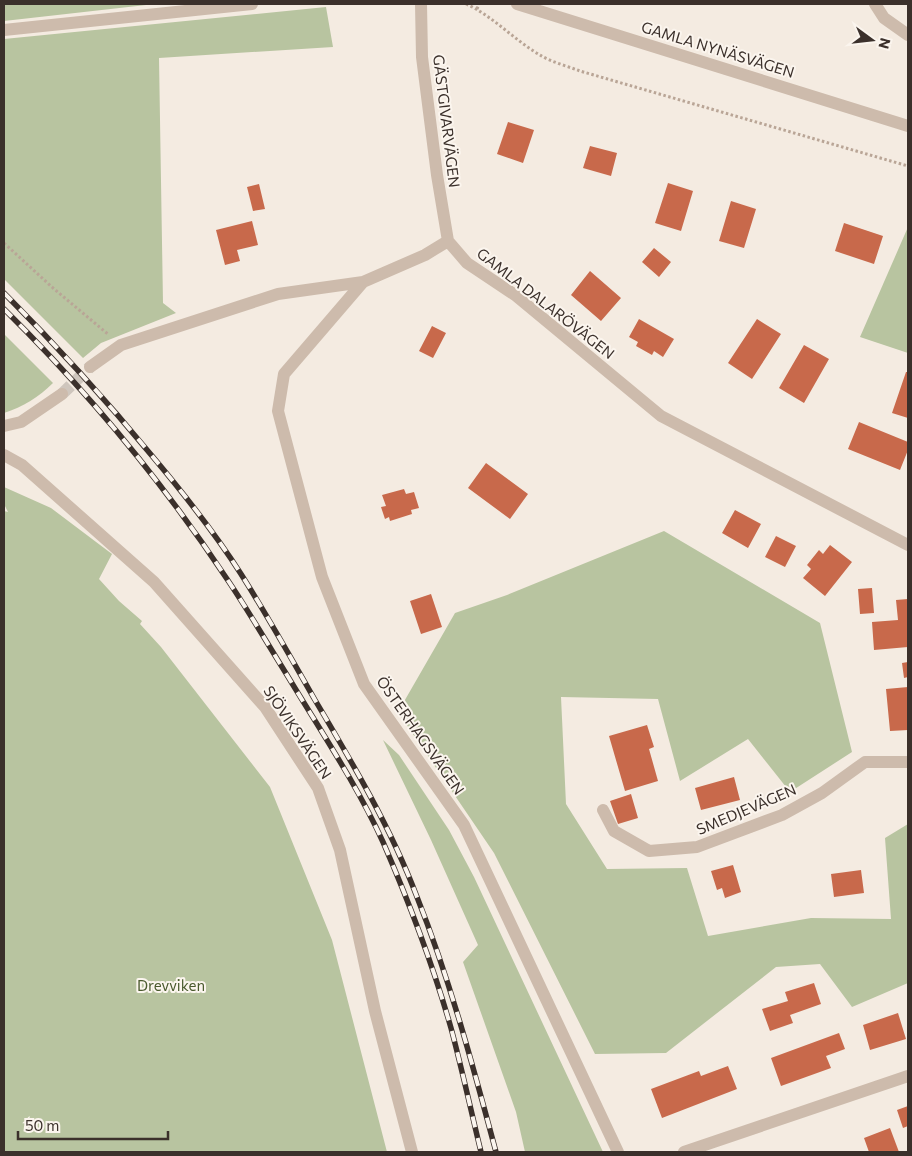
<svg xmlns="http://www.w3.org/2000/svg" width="912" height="1156" font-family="Commissioner,sans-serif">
	<rect width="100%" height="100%" fill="#f4ebe1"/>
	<path fill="#b8c4a0" d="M4,4H155L4,21Z
		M326,7L333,47L159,58L163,303L176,313L101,343L83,358L4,279V39Z
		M908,227V353L860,337Z
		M4,334L53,383C39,397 23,407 4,413Z
		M4,487L51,508L112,554L99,579L119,601L142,621L140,624L161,647L270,787L332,940L387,1152H4V511L8,512L4,504Z
		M664,531L820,623L852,752L790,792L748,739L680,781L658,699L561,697L566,804L607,869L687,868L708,936L811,918L891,919L885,838L908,824V983L852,1007L820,964L776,967L666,1053L595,1054L494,853L398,712L455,613L507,595Z
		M383,740L399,755L449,830L474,877L603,1152H525L516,1112L463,962L478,945L431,840Z"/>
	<path fill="#c8694b" d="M508,122L534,130L523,163L497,154Z
		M590,146L617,153L611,176L583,168Z
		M668,183L693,191L681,231L655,223Z
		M259,184L265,209L253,211L247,187Z
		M731,201L756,209L744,248L719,241Z
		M252,221L258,245L237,250L240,261L225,265L216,230Z
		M844,223L883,236L874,264L835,251Z
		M654,248L671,262L659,277L642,262Z
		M590,271L621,298L601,321L571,295Z
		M639,319L674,339L663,357L654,351L652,355L636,346L638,342L629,337Z
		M757,319L781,334L752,379L728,363Z
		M432,326L446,333L433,358L419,351Z
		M804,345L829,359L804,403L779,388Z
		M906,372H908V418L892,413Z
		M859,422L908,442V450L900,470L848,449Z
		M486,463L528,494L510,519L468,488Z
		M404,489L406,494L414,492L419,508L411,510L412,514L390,521L389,517L385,519L381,507L386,506L382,495Z
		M735,510L761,524L748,548L722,533Z
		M776,536L796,546L785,567L765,557Z
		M830,545L852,562L825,596L803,578L811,569L807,565L819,550L823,554Z
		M872,588L874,613L860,614L858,589Z
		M431,594L442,627L421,634L410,601Z
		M908,599V647L874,650L872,622L898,620L896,600Z
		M908,662V677L904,678L902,663Z
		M908,687V730L890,731L886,689Z
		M647,725L654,747L649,749L658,781L625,791L609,736Z
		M734,777L740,800L701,810L695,788Z
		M631,794L638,818L618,824L610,801Z
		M733,865L741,892L725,898L722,888L717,890L711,871Z
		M861,870L864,893L834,897L831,874Z
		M814,983L821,1004L790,1015L793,1023L770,1031L762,1009L788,1001L785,992Z
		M898,1013L906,1039L870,1050L863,1025Z
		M839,1033L845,1049L826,1056L831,1068L781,1086L771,1058Z
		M728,1066L737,1089L662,1118L651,1089L699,1071L701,1076Z
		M908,1106V1126L903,1128L897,1110Z
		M890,1128L899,1152H869L864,1138Z"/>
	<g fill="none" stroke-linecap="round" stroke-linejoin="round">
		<path stroke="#cfc6bd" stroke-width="12" stroke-dasharray="12 6" stroke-linecap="butt" d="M62,394L90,367"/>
		<path stroke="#b9a596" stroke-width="3" stroke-dasharray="2.5 2.5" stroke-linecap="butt" d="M466,4C493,16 514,40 540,55C551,62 567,66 580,71L908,166
			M477,9L479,4
			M4,243L53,288L109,335"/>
		<path stroke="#cdbbac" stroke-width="12" d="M421,4L422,57L437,175L448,241
			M517,4L908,126
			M875,4L884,18L908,35
			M4,30L252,4
			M448,241L467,263L515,295L661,416L908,545
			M363,282L284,374L278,411L322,577L364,684L464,825L618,1152
			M90,367L121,345L278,294L363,282L425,255L448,241
			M4,426L21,422L62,394
			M4,455L22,465L154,582L265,707L318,788L340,850L375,1011L412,1152
			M603,810L614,831L649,851L697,847L782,815L822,793L865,762H908
			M684,1152L908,1076"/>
		<defs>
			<path id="rail" d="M4,293C56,345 106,400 153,457C184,494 215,533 241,574C267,615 291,658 315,700C353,764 391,828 417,897C450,980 473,1066 496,1152
				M4,309C87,391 162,481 227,579C248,610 267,643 287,675C320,730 356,783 383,842C409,902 433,965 451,1028C462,1069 471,1111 481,1152"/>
		</defs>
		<use href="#rail" stroke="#3b302b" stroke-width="5.5"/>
		<use href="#rail" stroke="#fbf5ee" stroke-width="4" stroke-dasharray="11" stroke-linecap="butt"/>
	</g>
	<g text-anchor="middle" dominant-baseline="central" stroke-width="4" stroke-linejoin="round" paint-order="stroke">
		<g font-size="15" fill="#3b302b" stroke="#fbf5ee">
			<text transform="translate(718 49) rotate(17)">GAMLA NYNÄSVÄGEN</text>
			<text transform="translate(447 121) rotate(83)">GÄSTGIVARVÄGEN</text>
			<text transform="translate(546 303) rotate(38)">GAMLA DALARÖVÄGEN</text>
			<text transform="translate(298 732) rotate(56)">SJÖVIKSVÄGEN</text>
			<text transform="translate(421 735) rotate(55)">ÖSTERHAGSVÄGEN</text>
			<text transform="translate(746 809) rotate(-23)">SMEDJEVÄGEN</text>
		</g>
		<g font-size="15" fill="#4a5a2e" stroke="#fbf5ee">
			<text x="171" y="985">Drevviken</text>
		</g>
	</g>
	<rect width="912" height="1156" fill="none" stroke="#3b302b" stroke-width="10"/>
	<g transform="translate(872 40) rotate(105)" stroke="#fbf5ee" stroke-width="4" paint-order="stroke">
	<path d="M0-4L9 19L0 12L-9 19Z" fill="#3b302b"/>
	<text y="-8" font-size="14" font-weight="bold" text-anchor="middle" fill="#3b302b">N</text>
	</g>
	<path d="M18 1131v8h150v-8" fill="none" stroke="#3b302b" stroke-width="2.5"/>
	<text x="25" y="1131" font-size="15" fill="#3b302b" stroke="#fbf5ee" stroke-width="4" paint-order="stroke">50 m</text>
</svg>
